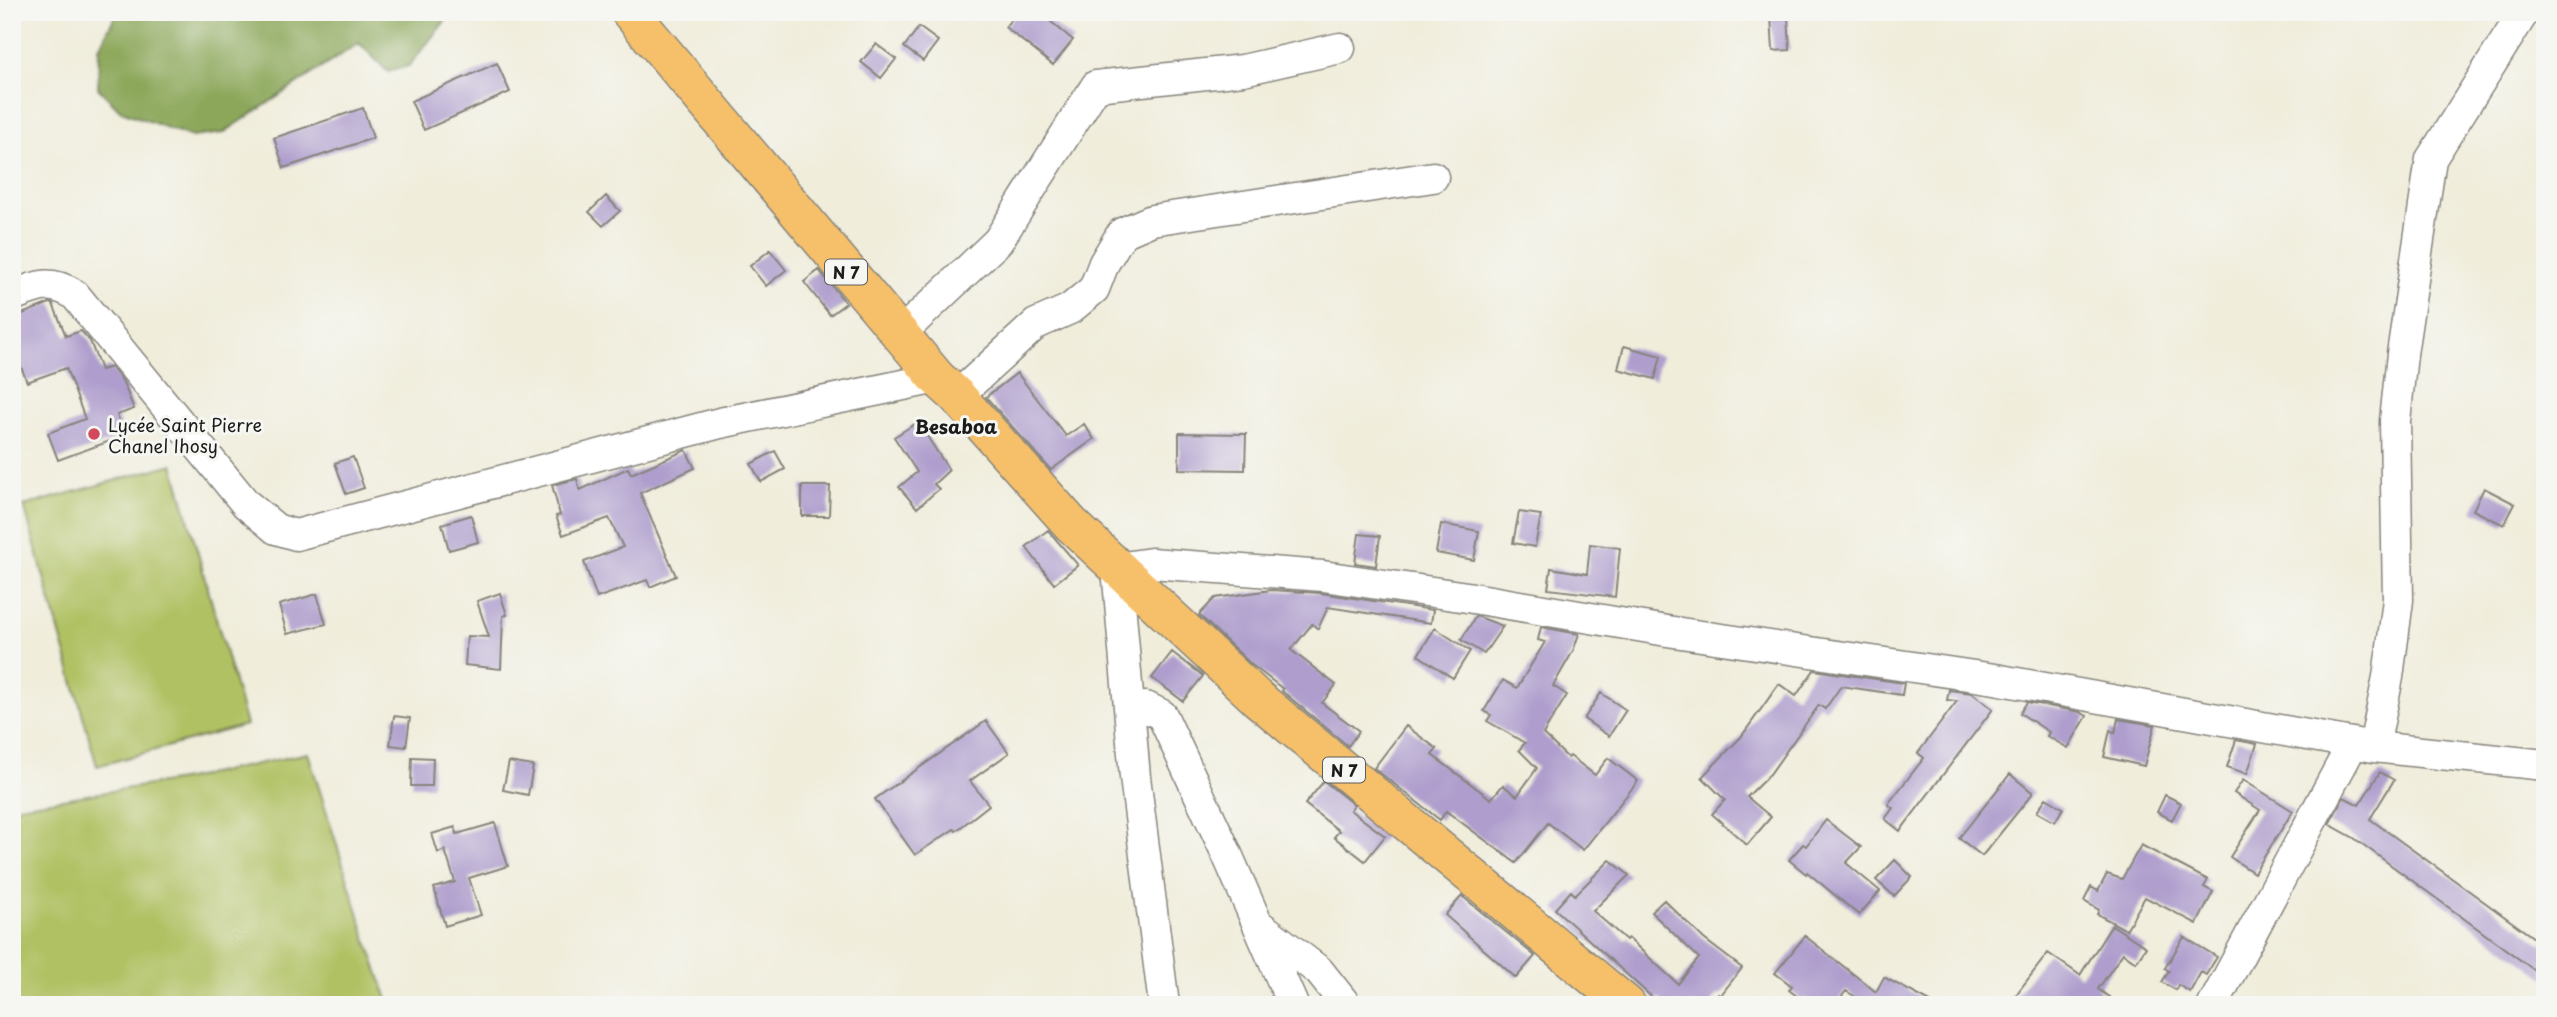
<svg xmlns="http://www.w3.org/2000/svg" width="2557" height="1017" font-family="'Playpen Sans',sans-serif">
	<rect width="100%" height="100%" fill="#f6f6f2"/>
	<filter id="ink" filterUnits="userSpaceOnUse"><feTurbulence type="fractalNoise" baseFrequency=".0143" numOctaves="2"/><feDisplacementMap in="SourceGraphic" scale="14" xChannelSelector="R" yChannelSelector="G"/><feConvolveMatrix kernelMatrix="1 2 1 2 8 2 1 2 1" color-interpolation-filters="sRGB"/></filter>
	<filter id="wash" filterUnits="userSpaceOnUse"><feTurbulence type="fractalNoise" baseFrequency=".00686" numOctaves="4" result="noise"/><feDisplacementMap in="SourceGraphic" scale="28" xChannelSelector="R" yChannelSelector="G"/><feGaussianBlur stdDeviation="1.57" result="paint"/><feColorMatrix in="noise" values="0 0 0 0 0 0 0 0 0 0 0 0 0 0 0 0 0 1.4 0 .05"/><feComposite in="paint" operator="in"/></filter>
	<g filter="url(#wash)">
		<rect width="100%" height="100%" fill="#f0eddb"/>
		<path fill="#b0c164" stroke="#666e40" stroke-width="2" d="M173,464L246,725L97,766L24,506Z
			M308,753L368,944L390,1005H12V807L187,779Z"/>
		<path fill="#8ca75a" stroke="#54623b" stroke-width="2" d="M117,12H449L450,15L409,66L388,72L359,43L223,133L192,137L121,111L98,88L99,48Z"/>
		<g id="blocks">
			<path fill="#af9ecd" d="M1017,12H1039L1073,40L1053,65L1005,27Z
				M1788,15L1790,50L1773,51L1771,16Z
				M919,27L938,41L923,61L904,47Z
				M876,44L896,59L881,78L861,62Z
				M497,63L510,92L424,130L411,101Z
				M363,108L373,138L284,168L274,138Z
				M606,196L620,211L603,226L589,212Z
				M770,250L786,270L766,286L750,266Z
				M819,270L846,303L830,315L804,282Z
				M50,303L53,304L66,336L81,331L90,341L101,370L111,367L123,382L134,409L117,415L124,436L58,460L48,433L85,419L66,368L27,382L12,343V318Z
				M1624,346L1661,356L1655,379L1618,369Z
				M1017,373L1066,436L1084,424L1094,439L1051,470L986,397Z
				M918,422L949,470L934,484L939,489L917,508L899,487L917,472L894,437Z
				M1179,433L1246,434L1245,470L1179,469Z
				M686,450L695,468L640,493L676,576L650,587L647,580L597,598L584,562L623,547L609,518L563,535L556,516L560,515L552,485L577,479L580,490L628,468L631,474Z
				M775,451L785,469L761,482L751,464Z
				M353,457L364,488L346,494L335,463Z
				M802,486H830L829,516H802Z
				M2484,488L2515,504L2504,525L2473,510Z
				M1519,512L1541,515L1535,547L1513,543Z
				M471,515L478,542L449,550L442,524Z
				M1441,524L1479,531L1474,560L1436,553Z
				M1048,530L1078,565L1054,584L1026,547Z
				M1359,534L1380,536L1376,566L1355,563Z
				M1590,544L1620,548L1615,597L1548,589L1551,568L1587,574Z
				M1271,590L1321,593L1433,610L1431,623L1328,607L1318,629L1312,624L1291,650L1336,685L1322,703L1359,731L1348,746L1282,691L1283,689L1252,665L1199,615L1215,598Z
				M500,593L507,615L503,616L501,669L465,665L467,636L489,637L477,601Z
				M317,594L326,624L287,634L279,605Z
				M1476,616L1503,626L1484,654L1461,640Z
				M1541,627L1579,634L1573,651L1553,686L1567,695L1543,734L1568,758L1570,756L1595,775L1608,758L1638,781L1583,850L1548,823L1516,863L1446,811L1440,820L1374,768L1406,726L1437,749L1432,755L1491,799L1503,785L1517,796L1537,768L1519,750L1525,743L1487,721L1491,715L1484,711L1503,680L1517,688L1545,642L1538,640Z
				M1435,628L1470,651L1453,678L1418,655Z
				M1172,652L1203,676L1183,701L1152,678Z
				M1814,670L1904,683L1902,695L1841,686L1825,709L1819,705L1770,774L1747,797L1771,817L1747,845L1712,814L1725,800L1702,777L1741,737L1779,684L1796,696Z
				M1949,690L1972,693L1993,709L1900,831L1885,819L1893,808L1888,804L1924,758L1918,753L1957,701L1947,700Z
				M1601,693L1626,710L1609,736L1584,719Z
				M2027,702L2080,712L2087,716L2068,748L2047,736L2049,732L2020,713Z
				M394,716L410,718L406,747L390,745Z
				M2118,719L2155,725L2144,766L2104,757L2110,730L2115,733Z
				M986,721L1009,753L970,781L989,805L956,831L954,829L915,855L875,799Z
				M2236,740L2257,744L2247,774L2227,767Z
				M412,757L433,758L432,786H411Z
				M509,762L533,766L528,795L503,790Z
				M2380,772L2394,780L2370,819L2545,946V978L2354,838L2329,824L2344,797L2359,805Z
				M2010,774L2033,793L1982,856L1959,838Z
				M2243,780L2293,811L2254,873L2230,857L2260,810L2234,793Z
				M1324,781L1354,805L1350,810L1385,836L1365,861L1334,837L1339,831L1305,804Z
				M2165,795L2181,803L2172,820L2157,812Z
				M2046,798L2063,808L2055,822L2037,812Z
				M1826,820L1861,847L1846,863L1880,891L1859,915L1807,872L1806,874L1789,860L1803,844L1806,846Z
				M495,823L508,866L469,878L481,915L445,926L434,888L455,882L445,850L438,853L432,834L455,827L457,834Z
				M2141,845L2208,880L2204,887L2213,892L2197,924L2145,897L2126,930L2097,914L2099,910L2084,901L2091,887L2098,891L2107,874L2122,879Z
				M1610,860L1629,875L1593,911L1626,940L1628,938L1678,984L1699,958L1651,912L1664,900L1704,939L1742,968L1720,996L1718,994L1709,1005H1666L1659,998L1656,1001L1555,909L1571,891L1575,895Z
				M1895,860L1912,877L1894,896L1876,880Z
				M1462,896L1535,956L1516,978L1445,915Z
				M2112,925L2146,947L2136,962L2123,953L2098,989L2120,1005H2027L2015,996L2048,953L2080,975Z
				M1805,936L1876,992L1884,977L1936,1005H1869L1846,991L1835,1005H1813L1804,998L1802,1000L1789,990L1792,986L1775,973Z
				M2184,937L2217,957L2206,975L2201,972L2190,992L2178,985L2176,990L2162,982L2169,971L2165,968Z"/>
		</g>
	</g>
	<g filter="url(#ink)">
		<use href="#blocks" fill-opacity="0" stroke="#86847c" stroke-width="2"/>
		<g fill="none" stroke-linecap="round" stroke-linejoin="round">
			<defs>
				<path id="minor" d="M12,296C38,286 50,279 75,295L246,504L276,529L296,535L720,423L937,378
					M900,334L998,241L1096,86L1243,70L1340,48
					M957,396L1036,324L1070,309L1094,289L1104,263L1122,233L1152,220L1433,177
					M1130,710L1146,707L1162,715L1226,852L1293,1005
					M2374,747L2388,677L2398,600L2395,421L2402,354L2431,159L2524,12
					M1259,925L1319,971L1346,1005
					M1164,1005L1135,777L1117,568L1151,563L1323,576L1467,597L1667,631L1995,679L2374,747L2545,765
					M2213,1005L2353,743"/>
				<path id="major" d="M630,12L937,378L957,396L1071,524L1257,698L1627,1005"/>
			</defs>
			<use href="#minor" stroke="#86847c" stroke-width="33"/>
			<use href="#major" stroke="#86847c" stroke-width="40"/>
			<use href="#minor" stroke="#fff" stroke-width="30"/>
			<use href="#major" stroke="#f6c06b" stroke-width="37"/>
		</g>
	</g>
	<circle fill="#d1495b" stroke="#f6f6f2" stroke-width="2.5" cx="94" cy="434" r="7"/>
	<g text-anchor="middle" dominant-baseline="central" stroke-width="6" stroke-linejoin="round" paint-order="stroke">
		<g fill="#f6f6f2" stroke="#5d5d5c" stroke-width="2">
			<rect x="825" y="259.5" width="42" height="25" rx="5"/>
			<rect x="1323" y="757.5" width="42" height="25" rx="5"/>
		</g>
		<g font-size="16" font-weight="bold" fill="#1c1c1c">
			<text x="846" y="272">N 7</text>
			<text x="1344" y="770">N 7</text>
		</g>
		<g font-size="18" fill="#1c1c1c" stroke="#f6f6f2" text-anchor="start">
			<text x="108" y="424">Lycée Saint Pierre<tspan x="108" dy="21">Chanel Ihosy</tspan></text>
		</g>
		<g font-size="19" font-weight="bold" fill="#1c1c1c" stroke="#f6f6f2">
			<text x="956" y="426">Besaboa</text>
		</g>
	</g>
	<rect width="2557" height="1017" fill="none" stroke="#f6f6f2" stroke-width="42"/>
</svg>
